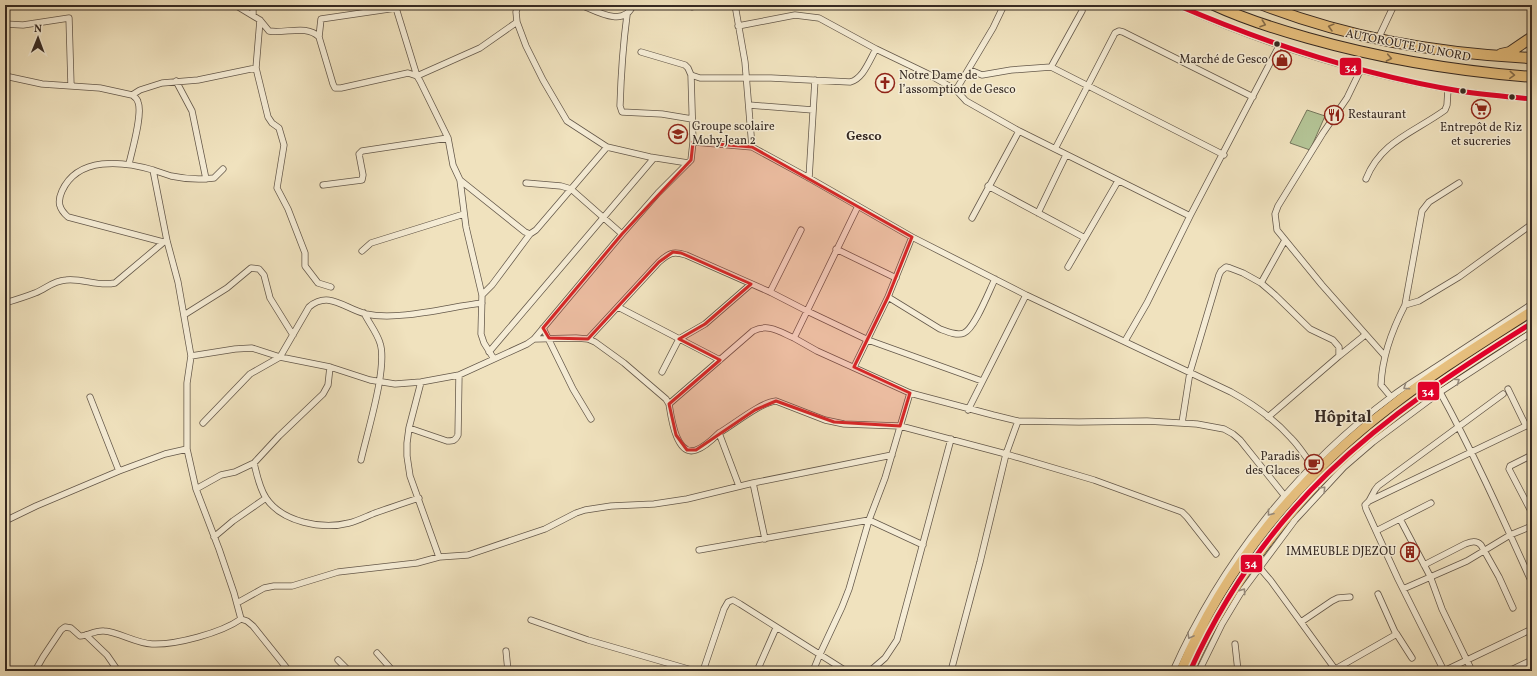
<svg xmlns="http://www.w3.org/2000/svg" width="1537" height="676" font-family="Vollkorn,serif">
	<rect width="100%" height="100%" fill="#f0e2be"/>
	<filter id="stains"><feTurbulence type="fractalNoise" baseFrequency=".005" numOctaves="4"/><feColorMatrix values="0 0 0 0 .2 0 0 0 0 .09 0 0 0 0 .02 0 0 0 .5 -.17"/></filter>
	<radialGradient id="worn" r=".72"><stop offset=".6" stop-color="#630" stop-opacity="0"/><stop offset="1" stop-color="#630" stop-opacity=".3"/></radialGradient>
	<path fill="#b4c496" stroke="#75775c" d="M1307,110L1325,116L1310,150L1290,143Z"/>
	<g fill="none" stroke-linecap="round" stroke-linejoin="round">
		<defs>
			<path id="street" d="M235,5L260,20L269,31C285,34 307,24 319,37L333,84L335,88H341L408,73L417,76L420,81L448,138
				M253,5V15
				M518,5L516,12L517,22L526,46L543,80L567,121L607,147L650,157L688,163
				M581,5C596,11 624,28 633,5
				M685,5L692,7L699,5
				M735,5L745,62L752,147L809,178L912,237L1026,295L1231,392C1253,404 1274,419 1291,438C1299,446 1305,456 1312,465
				M1177,5C1269,46 1366,76 1466,92C1488,95 1510,97 1532,99
				M627,15C623,45 621,75 620,106L622,112L662,114L692,119
				M5,24L23,25L69,18L71,85
				M738,26L795,15L819,18L876,49L928,74L956,90L966,101L1019,131L1190,216
				M319,37L321,19L396,8L417,76L480,48L517,22
				M1378,39L1394,5
				M641,52L685,65L688,68L691,75L700,78H771L850,82C863,79 869,61 876,49
				M1051,67L1082,11
				M256,68L268,117L272,123L279,128L284,145L277,188L288,209L305,253V266L318,283L331,287
				M1361,69L1347,98L1323,133L1278,206L1275,214L1277,230L1322,285L1384,355
				M970,70L982,75L1011,70L1051,67L1224,155
				M5,76L42,84L100,88L132,95C135,97 137,98 138,102C143,114 132,150 129,164
				M176,81L192,111L206,179
				M956,90L993,28L1004,5
				M132,95L140,90L162,83L198,80L256,68L260,20
				M749,105L813,110
				M1532,111V119
				M693,142L752,147
				M1055,149L1115,33L1119,31L1123,32L1253,97
				M153,170L167,241L178,282L191,356L187,383V449L196,489L219,549L234,593L241,619
				M809,178L815,80
				M1366,179C1381,141 1415,132 1445,110L1447,105L1448,89
				M460,180L466,227L482,295L481,334L484,343L494,359
				M526,183L561,186L571,189L622,234
				M323,185L362,180L363,175L359,154L362,151L448,138L453,165L460,180L525,232L530,234
				M988,186L1085,238
				M1038,213L1066,155
				M972,218L1019,131
				M163,242L68,217C59,209 57,202 62,191C78,156 123,161 153,170C159,172 165,174 171,176C185,179 199,180 214,178L223,169
				M836,249L896,278
				M362,251L371,243L464,214
				M1068,267L1118,181
				M1261,283L1285,240
				M770,292L801,230
				M482,295L492,285L530,234L536,230L607,147
				M888,297L940,329C948,332 957,336 964,333C975,328 989,291 995,279
				M5,303C15,300 25,297 35,293C46,289 52,281 66,280C83,278 98,287 115,283L165,241
				M1405,305L1419,301L1459,277L1532,224
				M618,307L720,360
				M184,315L227,288L251,268L259,269L264,275L270,298L293,335
				M543,328L573,389L591,419
				M794,338L817,351L910,393L993,415L1018,421L1079,422L1147,421L1197,424L1224,429L1233,434L1240,440L1284,495
				M534,339L576,338L588,339L595,342L624,363L666,399L669,404C671,416 676,457 696,450C705,447 713,439 719,433L739,486
				M588,339L659,262C669,253 673,251 686,255L770,292L807,311L868,340L982,381
				M1125,341L1147,303L1190,216L1279,46
				M489,352L654,158
				M191,356L235,349L252,348L280,357L330,367L370,380L395,384L421,382L459,375L527,344L534,339L622,234L658,193L691,160L693,142L691,75
				M1339,356L1365,335
				M854,367L888,297L912,237
				M662,372L679,339L705,324L751,284
				M421,382L409,428L407,443V456L410,476L439,557
				M1508,389L1526,426
				M1440,392C1474,454 1503,519 1532,583
				M90,397L119,471
				M1391,397L1381,385C1382,357 1392,330 1405,305L1422,211L1429,202L1459,183
				M669,404L753,331C768,323 780,332 794,338L858,206
				M968,410L1026,295
				M203,423L250,374L280,357L309,307C329,290 345,309 366,314C399,321 448,307 482,303
				M1182,423L1190,372L1219,275L1221,271L1226,267L1230,268L1243,273L1261,283L1275,295L1310,329L1333,340L1339,347V356L1268,417
				M409,428L447,441C453,441 455,441 458,435L459,375
				M719,433C733,425 761,402 776,401L825,420L844,424L900,426L1006,454L1094,480L1182,512L1187,517L1216,554
				M1532,455L1510,466L1509,469L1532,513
				M361,460C367,433 388,367 380,343C377,333 369,323 364,313
				M254,463C257,475 259,487 266,498C282,522 322,530 349,523C358,521 367,516 375,513C389,508 404,503 419,498
				M753,483L765,539
				M196,489L221,475L235,472L254,463L279,436L323,394L328,385L330,367
				M1369,501L1375,490L1378,486L1503,394
				M1400,519L1430,576L1442,609L1472,671
				M5,521L36,506L119,471L165,454L187,449
				M1376,531L1431,503
				M214,537L233,521L266,498
				M699,550L869,520L923,545
				M1424,565L1465,544C1471,542 1476,540 1481,545L1499,577L1513,608
				M1259,567L1271,581L1335,669
				M1403,589L1467,561L1510,535L1532,526
				M237,603L264,588L274,586H292L338,572L417,563L439,557L468,555L545,529L576,513L585,510L611,506L654,504L687,499L753,483L892,455
				M241,619L247,621L253,626L289,671
				M531,620L588,640L695,671
				M1301,622L1332,601L1338,598L1350,597
				M1396,633L1412,658
				M86,635L107,655L118,671
				M1235,644L1238,671
				M506,651L508,671
				M377,653L393,671
				M338,660L349,671
				M35,671L43,657L61,630L65,627L71,628L80,636C88,636 95,630 104,631C119,632 135,643 152,644C176,645 221,633 241,619
				M703,671L724,609L728,602L733,600L740,604L846,671
				M757,671L776,628
				M813,671L820,654L842,607L849,589L869,520L885,478L910,393
				M870,671L885,658L897,640L951,439
				M951,671L980,562L1006,454L1018,421
				M1173,671C1221,563 1296,468 1391,397C1405,386 1421,377 1436,367C1468,346 1500,325 1532,304
				M1199,671L1222,624L1240,594L1295,520L1344,467L1373,442L1440,392L1532,332
				M1332,671L1395,635V632L1378,594
				M1444,671L1398,579L1366,509L1365,505L1369,501L1532,423
				M1444,671L1532,629
				M1509,671L1532,660"/>
			<path id="primary" d="M1181,671C1224,567 1300,476 1389,408C1435,372 1484,342 1532,311
				M1190,671C1206,634 1227,599 1250,566C1274,533 1299,501 1328,473C1389,414 1460,368 1532,323"/>
			<path id="highway" d="M1214,5C1244,19 1276,29 1308,38C1382,59 1456,71 1532,77
				M1263,5C1348,38 1441,54 1532,58
				M1501,54L1510,52L1532,37"/>
		</defs>
		<use href="#street" stroke="#64584a" stroke-width="7"/>
		<use href="#primary" stroke="#362a23" stroke-width="10"/>
		<use href="#highway" stroke="#362a23" stroke-width="12"/>
		<use href="#street" stroke="#f5ecd5" stroke-width="5.5"/>
		<use href="#primary" stroke="#e8c17f" stroke-width="9"/>
		<use href="#highway" stroke="#e8c17f" stroke-width="10"/>
		<defs>
			<path id="bus-1" d="M1177,5C1270,45 1366,76 1466,92C1488,95 1510,97 1532,99
				M1190,671C1223,598 1270,529 1328,473C1389,414 1460,368 1532,323"/>
		</defs>
		<use href="#bus-1" stroke="#f5ecd5" stroke-width="8"/>
		<use href="#bus-1" stroke="#e4002b" stroke-width="5"/>
	</g>
	<defs><path id="oneway-chevron" d="M-2-3.5L2.5 0L-2 3.5" fill="none" stroke-width="1.6" stroke-linecap="round" stroke-linejoin="round"/></defs>
	<g stroke="#866e4c">
		<use href="#oneway-chevron" transform="translate(1263 24) rotate(19)"/>
		<use href="#oneway-chevron" transform="translate(1331 27) rotate(-165)"/>
		<use href="#oneway-chevron" transform="translate(1389 58) rotate(11)"/>
		<use href="#oneway-chevron" transform="translate(1512 75) rotate(4)"/>
	</g>
	<g stroke="#968b7c">
		<use href="#oneway-chevron" transform="translate(1457 381) rotate(-34)"/>
		<use href="#oneway-chevron" transform="translate(1406 387) rotate(146)"/>
		<use href="#oneway-chevron" transform="translate(1323 489) rotate(-47)"/>
		<use href="#oneway-chevron" transform="translate(1270 513) rotate(128)"/>
		<use href="#oneway-chevron" transform="translate(1243 591) rotate(-55)"/>
		<use href="#oneway-chevron" transform="translate(1190 636) rotate(118)"/>
	</g>
	<path fill="#d62828" fill-opacity="0.2" stroke="#d62828" stroke-width="3" stroke-linejoin="round" d="M693,142L752,147L912,237L888,297L854,367L910,393L900,426L834,422L776,401L755,410L696,450H687L676,435L669,404L720,360L679,339L705,324L751,284L681,253L673,252L659,262L588,339L549,338L543,328L622,234L691,160Z"/>
	<defs>
		<symbol id="shop-ring" viewBox="-11 -11 22 22"><circle r="9.5" fill="#f5ecd5" stroke="#8f2418" stroke-width="1.5"/><path d="M-5-2.5h2.3a2.7 3.5 0 0 1 5.4 0H5L5.5 6h-11ZM-1.5-2.5h3a1.5 2.3 0 0 0-3 0Z" fill="#8f2418"/></symbol>
		<symbol id="church-ring" viewBox="-11 -11 22 22"><circle r="9.5" fill="#f5ecd5" stroke="#8f2418" stroke-width="1.5"/><path d="M-1.2-6h2.4v3.5h3.3v2.4h-3.3V6h-2.4V-.1h-3.3v-2.4h3.3Z" fill="#8f2418"/></symbol>
		<symbol id="supermarket-ring" viewBox="-11 -11 22 22"><circle r="9.5" fill="#f5ecd5" stroke="#8f2418" stroke-width="1.5"/><path d="M-6-5.5h2.5l.6 2H6L4.5 2H-2.5L-4.4-4H-6ZM-1.5 3.2a1.3 1.3 0 1 0 .1 0ZM3 3.2a1.3 1.3 0 1 0 .1 0Z" fill="#8f2418"/></symbol>
		<symbol id="restaurant-ring" viewBox="-11 -11 22 22"><circle r="9.5" fill="#f5ecd5" stroke="#8f2418" stroke-width="1.5"/><path d="M-5-6h1v4h1v-4h1v4h1v-4h1v5L-1.5 .5V6h-2V.5L-5-1ZM5-6V6H3V1.5H1.5Q1.5-4 5-6Z" fill="#8f2418"/></symbol>
		<symbol id="school-ring" viewBox="-11 -11 22 22"><circle r="9.5" fill="#f5ecd5" stroke="#8f2418" stroke-width="1.5"/><path d="M0-5L7-2L0 1L-7-2ZM-4 1L0 2.5L4 1V4Q0 6-4 4Z" fill="#8f2418"/></symbol>
		<symbol id="cafe-ring" viewBox="-11 -11 22 22"><circle r="9.5" fill="#f5ecd5" stroke="#8f2418" stroke-width="1.5"/><path d="M-5.5-4.5H6V0H3Q3 3.5 0 3.5H-2.5Q-5.5 3.5-5.5 0ZM3-3.2v2h1.7v-2ZM-6 4.5H4V6H-6Z" fill="#8f2418"/></symbol>
		<symbol id="building-ring" viewBox="-11 -11 22 22"><circle r="9.5" fill="#f5ecd5" stroke="#8f2418" stroke-width="1.5"/><path d="M-4-6H4V6H1V3H-1V6H-4ZM-2.5-4.3h1.7v1.8h-1.7ZM.8-4.3h1.7v1.8H.8ZM-2.5-1h1.7V.8h-1.7ZM.8-1h1.7V.8H.8Z" fill="#8f2418"/></symbol>
	</defs>
	<g fill-rule="evenodd">
		<use href="#shop-ring" x="1271" y="49" width="22" height="22"/>
		<use href="#church-ring" x="874" y="72" width="22" height="22"/>
		<use href="#supermarket-ring" x="1470" y="98" width="22" height="22"/>
		<use href="#restaurant-ring" x="1323" y="104" width="22" height="22"/>
		<use href="#school-ring" x="667" y="123" width="22" height="22"/>
		<use href="#cafe-ring" x="1303" y="453" width="22" height="22"/>
		<use href="#building-ring" x="1399" y="541" width="22" height="22"/>
	</g>
	<g fill="#362a23" stroke="#f5ecd5" stroke-width="1.5">
		<circle cx="1277" cy="44" r="3.5"/>
		<circle cx="1463" cy="91" r="3.5"/>
		<circle cx="1512" cy="97" r="3.5"/>
	</g>
	<g text-anchor="middle" dominant-baseline="central" stroke-width="3" stroke-linejoin="round" paint-order="stroke">
		<g font-size="12" fill="#362a23" stroke="#f5ecd5">
			<text transform="translate(1408 46) rotate(11)">AUTOROUTE DU NORD</text>
		</g>
		<g font-size="12" fill="#362a23" stroke="#f5ecd5" text-anchor="end">
			<text x="1268" y="60">Marché de Gesco</text>
			<text x="899" y="76" text-anchor="start">Notre Dame de<tspan x="899" dy="14">l’assomption de Gesco</tspan></text>
			<text x="1348" y="115" text-anchor="start">Restaurant</text>
			<text x="692" y="127" text-anchor="start">Groupe scolaire<tspan x="692" dy="14">Mohy Jean 2</tspan></text>
			<text x="1481" y="128" text-anchor="middle">Entrepôt de Riz<tspan x="1481" dy="14">et sucreries</tspan></text>
			<text x="1300" y="457">Paradis<tspan x="1300" dy="14">des Glaces</tspan></text>
			<text x="1396" y="552">IMMEUBLE DJEZOU</text>
		</g>
		<g font-size="13" font-weight="bold" fill="#362a23" stroke="#f5ecd5">
			<text x="864" y="137">Gesco</text>
		</g>
		<g font-size="16" font-weight="bold" fill="#362a23" stroke="#f5ecd5">
			<text x="1343" y="418">Hôpital</text>
		</g>
	</g>
	<g stroke="#f5ecd5" stroke-width="1.5">
		<rect x="1339" y="57" width="23" height="19" rx="4" fill="#e4002b"/>
		<rect x="1417" y="381" width="23" height="20" rx="4" fill="#e4002b"/>
		<rect x="1240" y="554" width="23" height="19" rx="4" fill="#e4002b"/>
	</g>
	<g font-size="11" text-anchor="middle" font-weight="bold" fill="#fff">
		<text x="1351" y="71">34</text>
		<text x="1428" y="395">34</text>
		<text x="1251" y="567">34</text>
	</g>
	<rect width="1537" height="676" fill="none" stroke="#f0e2be" stroke-width="20"/>
	<rect x="6" y="6" width="1525" height="664" fill="none" stroke="#362a23" stroke-width="2"/>
	<rect x="10" y="10" width="1517" height="656" fill="none" stroke="#362a23"/>
	<g transform="translate(38 38) rotate(1)" stroke="#f5ecd5" stroke-width="3" paint-order="stroke">
	<path d="M0-3L7 15L0 10L-7 15Z" fill="#362a23"/>
	<text y="-6" font-size="11" font-weight="bold" text-anchor="middle" fill="#362a23">N</text>
	</g>
	<rect width="100%" height="100%" filter="url(#stains)"/>
	<rect width="100%" height="100%" fill="url(#worn)"/>
</svg>
